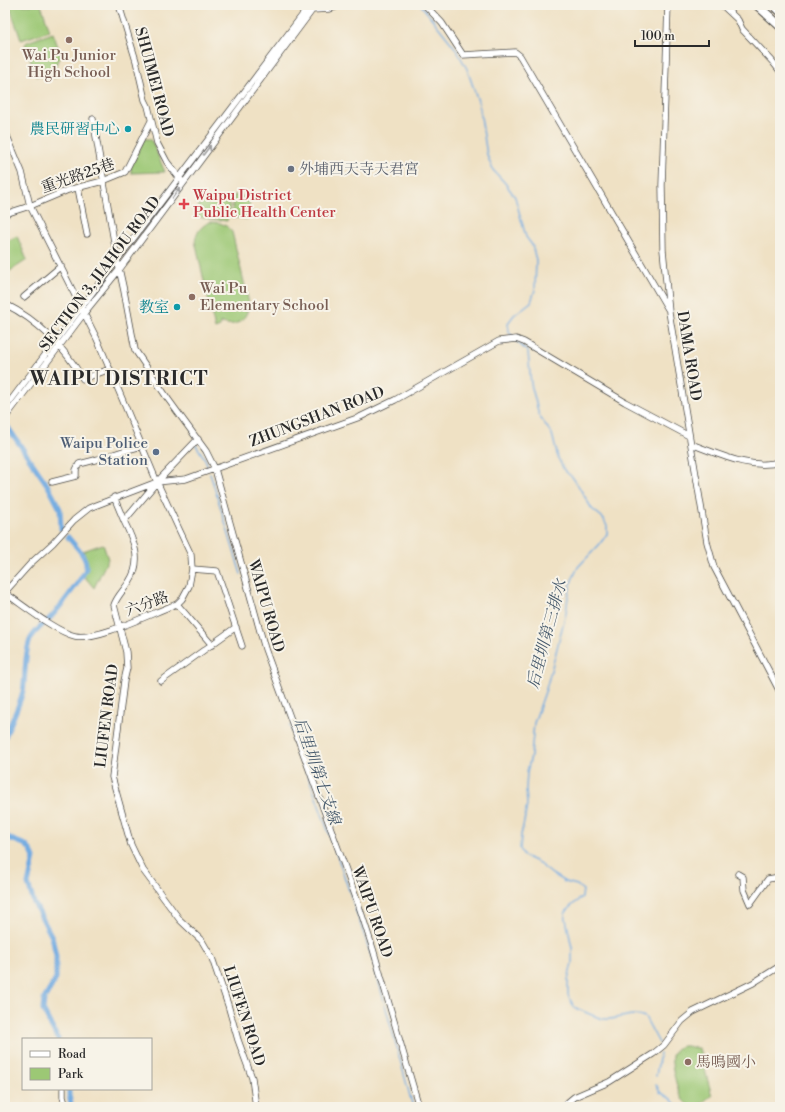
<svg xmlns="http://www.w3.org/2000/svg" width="785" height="1112" font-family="'Libre Bodoni','Noto Serif TC',serif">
	<rect width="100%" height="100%" fill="#f7f3e8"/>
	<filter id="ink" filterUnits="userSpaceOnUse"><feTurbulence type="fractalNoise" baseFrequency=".025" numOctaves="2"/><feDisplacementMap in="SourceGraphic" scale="8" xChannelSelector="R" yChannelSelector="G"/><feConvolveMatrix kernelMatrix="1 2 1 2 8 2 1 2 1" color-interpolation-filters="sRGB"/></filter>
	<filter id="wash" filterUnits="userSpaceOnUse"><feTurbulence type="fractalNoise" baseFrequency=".012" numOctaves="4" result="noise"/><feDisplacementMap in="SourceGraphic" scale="16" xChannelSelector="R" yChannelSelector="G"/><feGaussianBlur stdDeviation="0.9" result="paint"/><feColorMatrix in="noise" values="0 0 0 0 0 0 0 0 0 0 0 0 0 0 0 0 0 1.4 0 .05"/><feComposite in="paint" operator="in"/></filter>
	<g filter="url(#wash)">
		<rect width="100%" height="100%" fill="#efe1c4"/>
		<path fill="#9cc875" stroke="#647a50" d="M9,5H41L50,31L21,40Z
			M53,33L61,55C56,62 54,69 56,78L36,76L25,44L27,42Z
			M144,139H151L165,172L131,173V167Z
			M234,195L250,197L247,219L231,217Z
			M200,199L230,204L227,221L197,217Z
			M210,222C220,222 226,224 232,232L249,303C248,320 235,329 220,322V327L215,329L195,241C197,231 201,226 210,222Z
			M17,236L27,260L7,273L5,270V242Z
			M103,544L108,559L94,588L84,576C90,566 88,562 83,551Z
			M683,1046C689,1045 695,1049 699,1048L712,1096C705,1098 703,1106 694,1106C690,1106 686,1104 683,1100C678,1094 670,1063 672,1056C674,1050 678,1047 683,1046Z"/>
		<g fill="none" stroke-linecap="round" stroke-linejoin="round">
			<path stroke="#72abe1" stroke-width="1.5" d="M421,5L456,49L467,69L479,104L487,155L493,170L505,183L515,197L526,237L532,245L536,260L535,290L531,302L514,315L508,323L509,332L514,338
				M516,341L528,352L531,384L536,403L539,416L552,434L558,458L564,470L573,478L579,487L592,509L602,517L607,526V534L599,545L578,567L572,580L568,597L566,613L555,656L546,689L534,723L531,756L527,772L526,789L527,805L524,822L521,835L520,849L524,856L537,862L552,874L565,882L577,885L583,890L582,897L569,908L565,914L572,948V963L568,980V995L574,1007C583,1011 594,1017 604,1019C619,1020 632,1011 645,1017L659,1043
				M196,445L205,459L209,469
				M210,473L241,574
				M290,726L339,861L373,961L413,1107
				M656,1076L660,1053
				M656,1084L660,1092L671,1099L678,1107"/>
			<path stroke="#72abe1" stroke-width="5" d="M5,423L48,486L60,509L61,529
				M5,737C11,722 19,707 23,691C26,676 24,654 30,640C34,631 44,624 51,617C57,611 85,575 86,568C88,557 74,545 68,537
				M5,835L11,839L26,845L31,851L34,858L28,884L34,903L52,937L56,956V979L44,999L43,1010L58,1039
				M69,1089V1096L72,1107"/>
		</g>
	</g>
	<g filter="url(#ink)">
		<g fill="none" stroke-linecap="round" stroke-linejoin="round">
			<defs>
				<path id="minor" d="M119,5L136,61L145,100L148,106L157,143L167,162L181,180
					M425,5L442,23L463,55L515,52L520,56L668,309
					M668,5L662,185L663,250L669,312L707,542L714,567L780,692
					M722,5L738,20L742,29L772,61L780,71
					M311,8L312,10L330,9L341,5
					M5,76L6,74
					M93,119L117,259L124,291L135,350L168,399L206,451L215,469L265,649L358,903L373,949L419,1107
					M5,131L22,172L30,206L97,339L157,482L191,555L192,569L189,586L182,599L177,604C154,612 97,641 75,636C56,632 23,605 5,593
					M78,188L87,234
					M5,214L30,206L68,190L103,181L125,172L151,121
					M24,297L61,266
					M5,304C38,320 65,348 83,379L110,369
					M5,408L310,5
					M5,418L85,312L119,270L316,5
					M198,439L157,482L124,521C134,541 143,561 129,582C124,590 117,596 114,605L126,652L127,668L124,681L112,777L131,845L143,870L180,920L202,941L212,958L228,1005L238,1040L252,1078L256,1107
					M691,444C719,454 750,470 780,462
					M52,482L76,476V470L79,464C100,460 120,451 142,446
					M114,497L124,521
					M192,569L217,571L242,646
					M5,592L31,563L53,543L74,520L89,508L157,482L186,479L360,417L395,400L499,341L516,339L524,342L625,402L689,436
					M177,604L212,645
					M161,681L236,627
					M738,874L743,877L744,890L750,904L768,879L780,877
					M63,1089V1097L66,1107
					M562,1107L574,1097L609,1082L653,1054L664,1045L682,1021L693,1012L753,983L780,966"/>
				<path id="highway" d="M757,5L780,26
					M774,5L780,11"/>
			</defs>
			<use href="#minor" stroke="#484642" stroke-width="7"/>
			<use href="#highway" stroke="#484642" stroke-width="10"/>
			<use href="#minor" stroke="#fff" stroke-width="5.5"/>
			<use href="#highway" stroke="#fff" stroke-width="8"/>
		</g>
		<defs><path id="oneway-shaft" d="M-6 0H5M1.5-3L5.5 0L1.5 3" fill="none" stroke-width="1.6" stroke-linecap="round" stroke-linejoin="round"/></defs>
		<g stroke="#a0a0a0">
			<use href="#oneway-shaft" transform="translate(207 150) rotate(-53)"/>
			<use href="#oneway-shaft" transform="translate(176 193) rotate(-54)"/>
		</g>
	</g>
	<g fill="#8d6e63" stroke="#f7f3e8" stroke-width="1.5">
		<circle cx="69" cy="40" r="4"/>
		<circle cx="192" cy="297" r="4"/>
		<circle cx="688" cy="1062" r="4"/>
	</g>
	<g fill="#0f9aa8" stroke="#f7f3e8" stroke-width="1.5">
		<circle cx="128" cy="129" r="4"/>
		<circle cx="177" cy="307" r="4"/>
	</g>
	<circle fill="#6b7280" stroke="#f7f3e8" stroke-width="1.5" cx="291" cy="169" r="4"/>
	<path fill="#e0444e" stroke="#f7f3e8" stroke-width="1.5" d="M182 198h4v4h4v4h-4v4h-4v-4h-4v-4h4z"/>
	<circle fill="#5c6f8a" stroke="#f7f3e8" stroke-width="1.5" cx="156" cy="452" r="4"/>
	<g text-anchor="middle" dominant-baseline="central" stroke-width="4" stroke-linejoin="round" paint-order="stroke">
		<g font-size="15" fill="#785e54" stroke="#f7f3e8" text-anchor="start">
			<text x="69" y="55" text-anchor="middle">Wai Pu Junior<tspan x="69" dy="17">High School</tspan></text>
			<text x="200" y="288">Wai Pu<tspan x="200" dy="17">Elementary School</tspan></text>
			<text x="696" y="1062">馬鳴國小</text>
		</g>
		<g font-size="15" fill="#2b2b2b" stroke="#f7f3e8">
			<text transform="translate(154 82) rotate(75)">SHUIMEI ROAD</text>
			<text transform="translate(78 176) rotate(-19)">重光路25巷</text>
			<text transform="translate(100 274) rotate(-53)">SECTION 3, JIAHOU ROAD</text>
			<text transform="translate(689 356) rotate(81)">DAMA ROAD</text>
			<text transform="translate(317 417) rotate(-21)">ZHUNGSHAN ROAD</text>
			<text transform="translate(147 604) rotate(-20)">六分路</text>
			<text transform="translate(266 606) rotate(74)">WAIPU ROAD</text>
			<text transform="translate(107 716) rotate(-83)">LIUFEN ROAD</text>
			<text transform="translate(372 912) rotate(71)">WAIPU ROAD</text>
			<text transform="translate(244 1016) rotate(72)">LIUFEN ROAD</text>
		</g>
		<g font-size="15" fill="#0d838f" stroke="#f7f3e8" text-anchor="end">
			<text x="120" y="129">農民研習中心</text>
			<text x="169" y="307">教室</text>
		</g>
		<g font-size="15" fill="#5b616d" stroke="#f7f3e8" text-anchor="start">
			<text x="299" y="169">外埔西天寺天君宮</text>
		</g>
		<g font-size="15" fill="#be3a42" stroke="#f7f3e8" text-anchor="start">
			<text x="193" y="195">Waipu District<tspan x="193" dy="17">Public Health Center</tspan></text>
		</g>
		<g font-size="15" fill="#4e5e75" stroke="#f7f3e8" text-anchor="end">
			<text x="148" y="443">Waipu Police<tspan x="148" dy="17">Station</tspan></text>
		</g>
		<g font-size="16" font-style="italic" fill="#44586b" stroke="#f7f3e8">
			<text transform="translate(547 634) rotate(-75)">后里圳第三排水</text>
			<text transform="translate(317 771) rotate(71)">后里圳第七支線</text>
		</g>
		<g font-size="19" font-weight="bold" letter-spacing="1" fill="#2b2b2b" stroke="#f7f3e8">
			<text x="119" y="379">WAIPU DISTRICT</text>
		</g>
	</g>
	<rect width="785" height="1112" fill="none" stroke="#f7f3e8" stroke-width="20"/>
	<rect x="22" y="1038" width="130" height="52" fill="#f7f3e8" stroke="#a5a39c"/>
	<rect x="30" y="1051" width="20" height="6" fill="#ffffff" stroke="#a5a39c"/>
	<text x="58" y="1058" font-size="12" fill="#2b2b2b">Road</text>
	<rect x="30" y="1068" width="20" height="12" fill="#9cc875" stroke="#a5a39c"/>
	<text x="58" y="1078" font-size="12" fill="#2b2b2b">Park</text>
	<path d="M635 40v6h74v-6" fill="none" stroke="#2b2b2b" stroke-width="2"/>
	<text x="641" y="40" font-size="12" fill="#2b2b2b" stroke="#f7f3e8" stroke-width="3" paint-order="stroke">100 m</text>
</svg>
